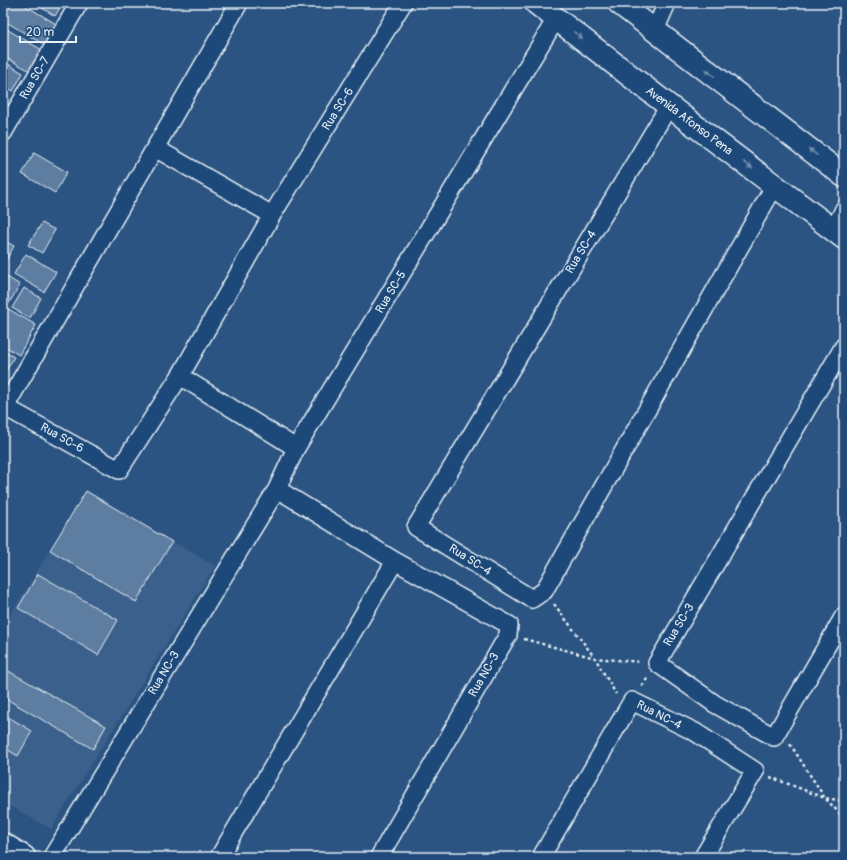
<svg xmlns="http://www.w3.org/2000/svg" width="847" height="860" font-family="Pangolin,sans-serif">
	<rect width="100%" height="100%" fill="#2b5482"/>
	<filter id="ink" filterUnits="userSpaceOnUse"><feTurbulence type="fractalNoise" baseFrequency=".025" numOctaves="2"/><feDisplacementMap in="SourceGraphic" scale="8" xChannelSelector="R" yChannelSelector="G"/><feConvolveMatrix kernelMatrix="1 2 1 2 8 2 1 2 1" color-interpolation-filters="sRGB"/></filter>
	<g filter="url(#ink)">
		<path fill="#3a608b" d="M86,491L215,566L51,829L3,802V627Z"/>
		<path fill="#5d7da1" stroke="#e8f1f8" d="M7,3H21L58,25L46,46L3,20V9Z
			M34,3H63L55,16Z
			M3,27L42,50L30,71L3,56Z
			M3,61L23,73L13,91L3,85Z
			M34,153L67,172L55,193L22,174Z
			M42,223L55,230L42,253L28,245Z
			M3,240L14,246L3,266Z
			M26,254L56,272L44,292L14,274Z
			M7,277L20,285L6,308L3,306V284Z
			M24,288L41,298L30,318L12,308Z
			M3,306L36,325L19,355L3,345Z
			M3,351L14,357L3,376Z
			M86,491L172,542L136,602L50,550Z
			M38,574L118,620L98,655L18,608Z
			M3,668L106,726L93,749L3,697Z
			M3,714L32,731L18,756L3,747Z"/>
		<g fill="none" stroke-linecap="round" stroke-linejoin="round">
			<defs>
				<path id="street" d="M239,3L5,407L119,470L180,376L272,215L403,3
					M655,30L667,3
					M669,106L416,527L532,599L544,591L775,185
					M3,133L79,3
					M155,148L272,215
					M834,230L844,209
					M844,346L657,663L715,704L774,737L844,616
					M180,376L296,448L556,19
					M277,489L296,448
					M52,857L277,489L395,561L509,625L508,635L379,857
					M219,857L395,561
					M541,857L632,701L695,732L755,771L703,857"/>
				<path id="secondary" d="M536,3L669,106L844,238
					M619,3L844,176
					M3,844L24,857"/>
			</defs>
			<use href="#street" stroke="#e8f1f8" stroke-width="20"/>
			<use href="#secondary" stroke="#e8f1f8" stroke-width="25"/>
			<path stroke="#e8f1f8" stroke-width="2.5" stroke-dasharray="3 3" stroke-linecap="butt" d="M554,604L595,658L616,694
				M524,639L595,658L640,662
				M642,686L648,677
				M790,744L825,798L844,818
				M770,777L825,798L844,801"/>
			<use href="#street" stroke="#1f4a7a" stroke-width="17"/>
			<use href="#secondary" stroke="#1f4a7a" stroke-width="22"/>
		</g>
		<defs><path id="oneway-solid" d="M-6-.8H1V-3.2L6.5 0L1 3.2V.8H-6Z"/></defs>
		<g fill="#6f8dac">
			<use href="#oneway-solid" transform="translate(578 35) rotate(38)"/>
			<use href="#oneway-solid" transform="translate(710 73) rotate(-142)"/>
			<use href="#oneway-solid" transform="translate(813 152) rotate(-142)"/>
			<use href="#oneway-solid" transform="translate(748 165) rotate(37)"/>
		</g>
	</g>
	<g text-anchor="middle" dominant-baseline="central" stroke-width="3" stroke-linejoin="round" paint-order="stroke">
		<g font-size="12" fill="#e8f1f8" stroke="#1f4a7a">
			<text transform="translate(35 78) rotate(-60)">Rua SC-7</text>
			<text transform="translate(338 109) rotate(-58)">Rua SC-6</text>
			<text transform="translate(689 121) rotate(37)">Avenida Afonso Pena</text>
			<text transform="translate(581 252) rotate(-59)">Rua SC-4</text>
			<text transform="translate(391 292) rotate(-59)">Rua SC-5</text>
			<text transform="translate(62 438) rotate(29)">Rua SC-6</text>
			<text transform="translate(470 560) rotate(32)">Rua SC-4</text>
			<text transform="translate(679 625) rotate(-59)">Rua SC-3</text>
			<text transform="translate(164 673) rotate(-59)">Rua NC-3</text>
			<text transform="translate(484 675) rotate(-60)">Rua NC-3</text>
			<text transform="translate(659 715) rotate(27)">Rua NC-4</text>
		</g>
	</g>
	<rect width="847" height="860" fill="none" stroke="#1f4a7a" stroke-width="16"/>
	<rect x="8" y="8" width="831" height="844" fill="none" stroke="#e8f1f8" stroke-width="1.5" filter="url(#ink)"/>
	<path d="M20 36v6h56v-6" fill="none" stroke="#e8f1f8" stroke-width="2"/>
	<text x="26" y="36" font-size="12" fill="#e8f1f8" stroke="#1f4a7a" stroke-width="3" paint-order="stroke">20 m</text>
</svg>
